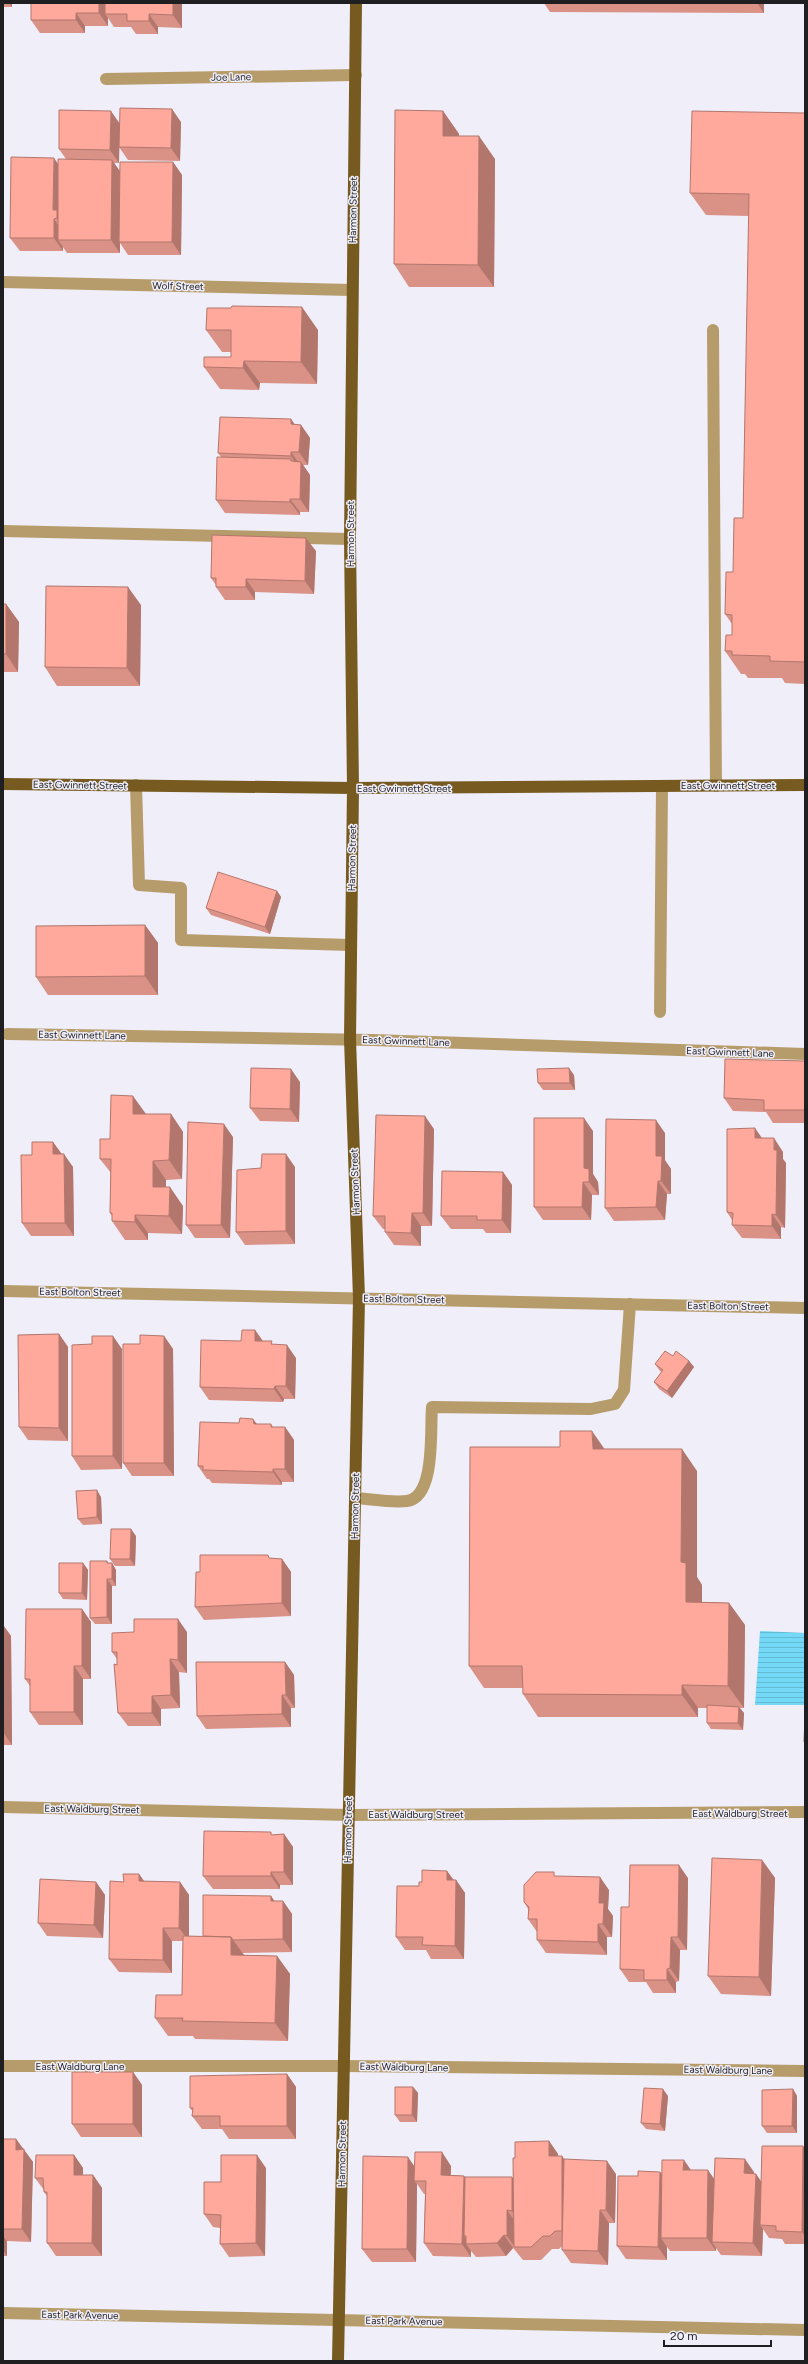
<svg xmlns="http://www.w3.org/2000/svg" width="808" height="2364" font-family="Figtree,sans-serif">
	<defs>
		<pattern id="water-rules" width="6" height="5" patternUnits="userSpaceOnUse"><rect width="6" height="5" fill="#74d9f6"/><path d="M0 2.5h6" fill="none" stroke="#64bad3"/></pattern>
	</defs>
	<rect width="100%" height="100%" fill="#efeef9"/>
	<path fill="url(#water-rules)" d="M760,1631L805,1633V1705H755Z"/>
	<g fill="none" stroke-linecap="round" stroke-linejoin="round">
		<path stroke="#b79c6b" stroke-width="12" d="M106,79L356,75
			M3,282L352,290
			M713,330L716,786
			M3,531L350,539
			M136,785L139,885L181,888V940L351,945
			M660,1012L662,786
			M7,1034L372,1040L805,1054
			M3,1291L805,1308
			M355,1498C371,1499 391,1503 407,1501C436,1497 430,1429 432,1407L591,1409L615,1404L624,1390L630,1304
			M3,1807L349,1815L805,1812
			M3,2066H344L805,2071
			M3,2313L805,2330"/>
		<path stroke="#765a1f" stroke-width="12" d="M3,784L353,788L805,785
			M338,2361L359,1298L350,1039L353,788L350,539L356,3"/>
	</g>
	<path fill="#da9186" d="M3,3H12V7H3Z
		M31,3H182V28L158,27V34H136L131,27H114L108,18V26H85V33H40L31,20Z
		M544,3H764V13L550,12Z
		M443,111L459,134V136L495,159L494,287H409L394,264Z
		M805,113V684L785,683L782,678H748L745,674H741L725,651L732,635V624L725,614L743,518L749,216L706,215L690,193Z
		M181,122L180,161L128,160L119,147V163H114L120,171L173,162L182,175L181,255H128L120,243V253H67L63,247V251H20L10,238L58,164L66,159L59,149L120,124Z
		M206,330H318L317,384L260,383L259,390L220,389L204,367L231,357V352H222Z
		M291,419L294,424L301,425L310,438L308,465H303L310,475L309,512H300V515L225,513L216,500L221,457L218,453Z
		M316,551L314,594L255,592V600H225L216,587V585L211,578Z
		M3,604H6L19,622L18,672H3Z
		M141,605L140,686H57L45,667Z
		M277,891L281,897L270,934L211,915L206,908Z
		M145,925L158,943V995H48L36,977Z
		M805,1061V1123H773L766,1112L733,1111L724,1098Z
		M574,1075L575,1090H543L538,1083Z
		M300,1082L299,1122L260,1121L250,1108Z
		M146,1114H171L183,1132L182,1179L166,1180V1187L183,1206L182,1234L148,1233V1240H125L112,1221V1216L110,1213L111,1173L100,1159L110,1139Z
		M434,1129L432,1226H421V1246L394,1245L385,1232V1229H383L373,1216Z
		M593,1131V1174L598,1182L599,1195H592L591,1220H543L534,1207Z
		M665,1133V1161L671,1169V1194H667L665,1220L614,1221L605,1208Z
		M233,1137L230,1238H195L186,1225Z
		M762,1138L783,1152V1159L786,1163L785,1228L781,1227V1239L742,1238L732,1225V1220L727,1212Z
		M53,1142L62,1154L73,1167L74,1236H31L22,1223L32,1155Z
		M295,1167V1244L245,1245L236,1232Z
		M503,1172L512,1185L511,1233H486L483,1229H451L441,1216Z
		M255,1330L263,1341L296,1358L295,1399H284L283,1402L209,1400L200,1387L241,1341Z
		M59,1334L68,1347V1441L28,1440L19,1427Z
		M164,1336L173,1349L174,1476H132L123,1463L140,1344Z
		M122,1349V1469L81,1470L72,1456Z
		M673,1356L689,1361L694,1367L672,1398L659,1389L654,1382L662,1372L660,1371L655,1364Z
		M253,1419L257,1424H271L273,1427H285L294,1440V1482H282V1485L212,1483L209,1479H207L198,1466L239,1423Z
		M605,1449L697,1471V1577L702,1585V1602L729,1603L745,1625L744,1708H740L744,1713L743,1730L711,1729L707,1723V1708H698V1717H538L523,1694V1688H484L469,1666Z
		M101,1497L102,1524L83,1525L78,1519Z
		M136,1536L135,1566H115L110,1559Z
		M270,1558L282,1559L291,1572V1616L204,1620L195,1607L200,1572Z
		M83,1563L88,1570L87,1600L63,1599L59,1593Z
		M109,1563H112L116,1570V1586H112V1624H95L90,1618Z
		M82,1609L91,1622V1679H83V1725H39L30,1712V1686L25,1679Z
		M3,1625L11,1636L12,1745H3Z
		M187,1632V1673L179,1672L180,1708L161,1709V1726H128L118,1713L117,1659L112,1652Z
		M285,1662L294,1675L295,1708H291V1727L206,1729L197,1716Z
		M284,1834L293,1847V1885H280V1889H213L203,1876L273,1835Z
		M762,1860L775,1878L771,1996L721,1994L708,1976Z
		M447,1871L454,1880H456L465,1893L464,1959H431L426,1950H405L396,1937L419,1886L422,1882Z
		M139,1874L144,1881L180,1882L189,1895V1936H203L271,1896L274,1901H283L292,1914V1952L242,1953L244,1955L277,1956L290,1974L288,2041L195,2039L193,2036H168L155,2018L182,1995L183,1941H172V1973L119,1972L109,1959L124,1882Z
		M557,1876L609,1890L608,1909L613,1916L612,1937H607V1955L546,1953L537,1940V1932L528,1919V1909L524,1902Z
		M688,1878L687,1950H680L679,1981L676,1982V1993H653L646,1982H629L620,1969L629,1907Z
		M96,1882L105,1895L103,1938L47,1936L38,1923Z
		M133,2072L142,2085V2137H81L72,2124Z
		M287,2074L296,2087V2139H229L222,2129H202L192,2116L193,2112L190,2108Z
		M413,2087L418,2093L417,2122H400L395,2115Z
		M793,2089L797,2096V2133H767L762,2126Z
		M668,2096L665,2131L646,2129L641,2123Z
		M3,2139H16L33,2162L31,2242L7,2241V2256H3Z
		M549,2141L558,2154V2156H562L564,2160L616,2174L615,2223H609L608,2265L571,2263L562,2250V2246L559,2249H552L541,2260H523L514,2249L513,2248L506,2256L476,2257L471,2251V2257L433,2256L424,2243L425,2194H424L417,2184L416,2262H372L362,2249L415,2166H451V2175L464,2176L465,2177L513,2179L515,2158Z
		M803,2146L805,2149V2244H785L782,2239L769,2238L763,2229L762,2256L721,2255L716,2248V2251H670L667,2247V2260L626,2259L617,2246L638,2176L660,2172L662,2174L690,2170L714,2179L754,2172V2174H756L761,2182Z
		M74,2155L83,2168V2175H93L102,2188V2256H56L47,2243V2196L44,2192V2190L35,2178Z
		M266,2168L265,2256L229,2257L220,2244V2228L213,2227L204,2214L221,2182Z"/>
	<path fill="#b2766d" d="M9,3H12V7Z
		M99,3H108L105,14L108,18V26L99,13Z
		M173,3H182V28L173,15Z
		M757,3H764V13Z
		M76,13L85,26V33L76,20Z
		M149,14L158,27V34L149,21Z
		M172,109L181,122L180,161L171,148Z
		M111,111L120,124L119,163L110,150Z
		M443,111L459,134V158L443,136Z
		M479,136L495,159L494,287L478,265Z
		M54,158L63,171L66,232L57,218L53,210Z
		M112,160L121,173L119,242L120,243V253L111,240Z
		M173,162L182,175L181,255L172,242Z
		M54,219L63,232L58,240L63,247V251L54,238Z
		M302,307L318,330L317,384L301,362Z
		M244,361L260,383L259,390L243,368Z
		M291,419L300,432L291,424Z
		M301,425L310,438L308,465L299,452Z
		M291,452L300,465V469L291,456Z
		M301,462L310,475L309,512L300,499Z
		M290,499L300,512V515L290,502Z
		M306,538L316,551L314,594L305,581Z
		M246,579L255,592V600L246,587Z
		M128,587L141,605L140,686L127,668Z
		M6,604L19,622L18,672L6,654Z
		M277,891L281,897L270,934L265,927Z
		M145,925L158,943V995L145,976Z
		M569,1068L574,1075L575,1090L570,1083Z
		M291,1069L300,1082L299,1122L290,1109Z
		M133,1096L146,1114H133Z
		M171,1114L183,1132L182,1179L169,1160Z
		M425,1116L434,1129L432,1226L423,1213Z
		M584,1118L593,1131V1174L598,1182L599,1195L589,1182L584,1168Z
		M656,1120L665,1133V1160L671,1169V1194L661,1181L656,1156Z
		M224,1124L233,1137L230,1238L221,1225Z
		M755,1128L764,1141L755,1138Z
		M774,1138L783,1152V1159L786,1163L785,1228L776,1215Z
		M53,1142L62,1155L53,1154Z
		M3,1152L4,1153L3,1188Z
		M64,1154L73,1167L74,1236L65,1223Z
		M286,1154L295,1167V1244L286,1231Z
		M153,1161L166,1180V1205L153,1187Z
		M503,1172L512,1185L511,1233L502,1220Z
		M658,1181L667,1194L665,1220L656,1207Z
		M583,1182L592,1195L591,1220L582,1207Z
		M170,1187L183,1206L182,1234L169,1216Z
		M412,1213L421,1226V1246L411,1233Z
		M772,1214L781,1227V1239L772,1226Z
		M135,1215L148,1233V1240L135,1222Z
		M255,1330L264,1343L255,1341Z
		M59,1334L68,1347V1441L59,1428Z
		M113,1336L122,1349V1469L113,1456Z
		M164,1336L173,1349L174,1476L164,1463Z
		M287,1345L296,1358L295,1399L286,1386Z
		M689,1361L694,1367L672,1398L667,1391Z
		M275,1386L284,1399L283,1402L274,1389Z
		M253,1419L262,1432L254,1424Z
		M285,1427L294,1440V1482L285,1469Z
		M592,1431L608,1454L593,1449Z
		M682,1449L697,1471V1577L702,1585V1625L686,1602L681,1562Z
		M273,1469L282,1482V1485L273,1472Z
		M97,1490L101,1497L102,1524L97,1517Z
		M131,1529L136,1536L135,1566L130,1559Z
		M282,1559L291,1572V1616L282,1603Z
		M107,1561L112,1567V1563L116,1570V1586L112,1579Z
		M83,1563L88,1570L87,1600L82,1593Z
		M107,1579L112,1586V1624L107,1617Z
		M729,1603L745,1625L744,1708L728,1686Z
		M82,1609L91,1622V1679L82,1666Z
		M178,1619L187,1632V1673L178,1660Z
		M3,1625L11,1636L12,1745L3,1732Z
		M170,1659L179,1672L180,1708L171,1695Z
		M285,1662L294,1675L295,1708L286,1695Z
		M74,1666L83,1679V1725L74,1712Z
		M682,1685L698,1708V1717L682,1695Z
		M282,1695L291,1708V1727L282,1714Z
		M152,1696L161,1709V1726L152,1713Z
		M739,1707L744,1713L743,1730L738,1723Z
		M284,1834L293,1847V1885L284,1872Z
		M762,1860L775,1878L771,1996L759,1977Z
		M679,1865L688,1878L687,1950L678,1937Z
		M447,1871L456,1884V1880L465,1893L464,1959L455,1946L447,1880Z
		M271,1872L280,1885V1889L271,1876Z
		M139,1874L148,1887L139,1881Z
		M600,1877L609,1890L608,1909L613,1916L612,1937L603,1924L599,1903Z
		M96,1882L105,1895L103,1938L94,1925Z
		M180,1882L189,1895V1941L179,1928Z
		M271,1896L280,1909L271,1901Z
		M283,1901L292,1914V1952L283,1939Z
		M598,1924L607,1937V1955L598,1942Z
		M163,1928L172,1941V1973L163,1960Z
		M231,1937L244,1955H231Z
		M671,1937L680,1950L679,1981L670,1968Z
		M277,1956L290,1974L288,2041L275,2023Z
		M667,1969L676,1982V1993L667,1980Z
		M133,2072L142,2085V2137L133,2124Z
		M287,2074L296,2087V2139L287,2126Z
		M413,2087L418,2093L417,2122L412,2115Z
		M663,2089L668,2096L665,2131L660,2124Z
		M793,2089L797,2096V2133L792,2126Z
		M16,2139L33,2162L31,2242L22,2229L16,2150Z
		M549,2141L558,2154V2169L549,2156Z
		M803,2146L805,2149V2212H804L805,2213V2236L802,2232Z
		M442,2152L451,2166L450,2188L441,2175Z
		M74,2155L83,2168V2188L74,2175Z
		M257,2155L266,2168L265,2256L256,2243Z
		M562,2156L571,2169V2244L562,2231Z
		M408,2157L417,2170L414,2181L417,2184L416,2262L407,2249Z
		M745,2159L754,2172L753,2186L744,2173Z
		M684,2160L693,2173L683,2170Z
		M607,2161L616,2174L615,2223L606,2210Z
		M708,2170L717,2183L712,2242L716,2248V2251L707,2238Z
		M660,2172L669,2185L661,2238L667,2247V2260L658,2247Z
		M756,2174L765,2187L760,2225L763,2229L762,2256L753,2243Z
		M93,2175L102,2188V2256L92,2243Z
		M464,2176L473,2189L464,2236L470,2244H466L471,2251V2257L462,2244Z
		M512,2177L522,2190L521,2224L512,2211Z
		M507,2210L516,2223L515,2247L507,2236Z
		M600,2210L609,2223L608,2265L598,2251Z
		M504,2235L513,2248L506,2256L497,2243Z
		M3,2236L7,2241V2256L3,2250Z"/>
	<path fill="#fea99c" stroke="#b2766d" d="M31,3H99V13H76V20H31Z
		M105,3H173V15L149,14V21H127V14H105Z
		M120,108L172,109L171,148L119,147Z
		M59,110L111,111L110,150L59,149Z
		M395,110L443,111V136H479L478,265L394,264Z
		M692,111L805,113V662L770,661V656L732,655V651H725L726,635H732V615L725,614L726,572H733L734,518H743L749,194L690,193Z
		M11,157L54,158L53,210H57V218L54,219V238H10Z
		M58,159L112,160L111,240H58Z
		M120,162H173L172,242H119Z
		M232,306L302,307L301,362L244,361L243,368L204,367V357H231V330H206L207,308H231Z
		M220,417L291,419V424L301,425L299,452H291V456L218,453Z
		M217,457L291,459V461L301,462L300,499H290V502L216,500Z
		M212,535L306,538L305,581L246,579V587H216V578H211Z
		M46,586L128,587L127,668L45,667Z
		M3,604H6V654H3Z
		M218,872L277,891L265,927L206,908Z
		M145,925V976L36,977V926Z
		M725,1059L805,1061V1110H764V1100L724,1098Z
		M251,1068L291,1069L290,1109L250,1108Z
		M569,1068L570,1083H538L537,1069Z
		M111,1095L133,1096V1114H171L169,1160L153,1161V1187H170L169,1216L135,1215V1222L112,1221V1213H110L111,1159H100V1139H110Z
		M376,1115L425,1116L423,1213H412L411,1233L385,1232V1216H373Z
		M534,1118H584V1168L589,1169V1182H583L582,1207H534Z
		M606,1119L656,1120V1156H662L661,1181H658L656,1207L605,1208Z
		M188,1122L224,1124L221,1225H186Z
		M755,1128V1138H774V1150H777L776,1215L772,1214V1226L732,1225L733,1213L727,1212V1129Z
		M32,1142H53V1154H64L65,1223H22L21,1155H32Z
		M262,1154H286V1231L236,1232L237,1170L261,1168Z
		M442,1171L503,1172L502,1220H477V1216H441Z
		M242,1330H255V1341H272L271,1344L287,1345L286,1386H275L274,1389L200,1387L201,1340L241,1341Z
		M59,1334V1428L19,1427L18,1335Z
		M140,1335L164,1336V1463H123V1344H140Z
		M92,1336H113V1456H72V1345L92,1344Z
		M665,1351L673,1356L676,1351L689,1361L667,1391L654,1382L663,1370L655,1364Z
		M240,1418L253,1419L254,1424H271V1427H285V1469H273V1472L203,1470V1466H198L200,1422L239,1423Z
		M560,1431H592L593,1449H682L681,1562L686,1563V1602L729,1603L728,1686L682,1685V1695L523,1694L522,1666H469L470,1447H560Z
		M97,1490V1517L78,1519L76,1491Z
		M111,1529H131L130,1559H110Z
		M200,1555H268L269,1558L282,1559V1603L195,1607L196,1572H200Z
		M90,1561H107V1563H112V1579H107V1617L90,1618Z
		M59,1563H83L82,1593H59Z
		M26,1609H82V1666H74V1712H30V1679H25Z
		M134,1619H178V1660L170,1659L171,1695L152,1696V1713H118L114,1664L117,1665V1652H112V1633L134,1632Z
		M196,1662H285L286,1695H282V1714L197,1716Z
		M707,1705L739,1707L738,1723H707Z
		M805,1717V1742H804Z
		M204,1831L271,1832V1835L284,1834V1872H271V1876H203Z
		M712,1858L762,1860L759,1977L708,1976Z
		M630,1865H679L678,1937H671L670,1968L667,1969V1980H644V1970L620,1969L621,1907H629Z
		M422,1870L447,1871V1880H456L455,1946L422,1945L423,1937H396L397,1886H419V1882H422Z
		M536,1872H554V1876L600,1877L599,1903H604L603,1924H598V1942L537,1940V1919H528L529,1907L524,1902V1885Z
		M123,1874H139V1881L180,1882L179,1928H163V1960L109,1959L110,1881L124,1882Z
		M40,1879L96,1882L94,1925L38,1923Z
		M203,1895L271,1896V1901H283V1939L233,1940L231,1937L203,1936Z
		M183,1936L231,1937V1955L277,1956L275,2023L182,2021L183,2018H155L156,1995H182Z
		M72,2072H133V2124H72Z
		M287,2074V2126H220V2116H192L193,2108H190V2076Z
		M395,2087H413L412,2115H395Z
		M644,2088L663,2089L660,2124L641,2123Z
		M793,2089L792,2126H762V2090Z
		M3,2139H16V2150L24,2149L22,2229H3Z
		M549,2141V2156H562V2231H555L550,2236H543L531,2247H514L513,2158H515V2142Z
		M762,2146H803L802,2232L776,2231V2226L760,2225Z
		M415,2152H442L441,2175L464,2176L462,2244L424,2243L426,2181H414Z
		M36,2155H74V2175H93L92,2243H47V2192H44L43,2178H35Z
		M221,2155H257L256,2243L220,2244L221,2215L204,2214V2182H221Z
		M363,2156L408,2157L407,2249H362Z
		M715,2158L745,2159L744,2173L756,2174L753,2243L712,2242Z
		M564,2159L607,2161L606,2210H600L598,2251L562,2250Z
		M662,2160H684L683,2170H708L707,2238H661Z
		M638,2171L660,2172L658,2247L617,2246L618,2176H638Z
		M465,2177H512V2211L507,2210V2236L504,2235L497,2243L466,2244V2236H464Z
		M805,2191V2212H804Z"/>
	<g text-anchor="middle" dominant-baseline="central" stroke-width="3" stroke-linejoin="round" paint-order="stroke">
		<g font-size="10" fill="#1f1f22" stroke="#efeef9">
			<text transform="translate(231 77) rotate(-1)">Joe Lane</text>
			<text transform="translate(353 210) rotate(-89)">Harmon Street</text>
			<text transform="translate(178 286) rotate(1)">Wolf Street</text>
			<text transform="translate(350 534) rotate(-90)">Harmon Street</text>
			<text transform="translate(80 785) rotate(1)">East Gwinnett Street</text>
			<text x="728" y="785">East Gwinnett Street</text>
			<text x="404" y="788">East Gwinnett Street</text>
			<text transform="translate(352 858) rotate(-89)">Harmon Street</text>
			<text transform="translate(82 1035) rotate(1)">East Gwinnett Lane</text>
			<text transform="translate(406 1041) rotate(2)">East Gwinnett Lane</text>
			<text transform="translate(730 1052) rotate(2)">East Gwinnett Lane</text>
			<text transform="translate(355 1182) rotate(-92)">Harmon Street</text>
			<text transform="translate(80 1292) rotate(1)">East Bolton Street</text>
			<text transform="translate(404 1299) rotate(1)">East Bolton Street</text>
			<text transform="translate(728 1306) rotate(1)">East Bolton Street</text>
			<text transform="translate(355 1506) rotate(-89)">Harmon Street</text>
			<text transform="translate(92 1809) rotate(1)">East Waldburg Street</text>
			<text x="740" y="1813">East Waldburg Street</text>
			<text x="416" y="1814">East Waldburg Street</text>
			<text transform="translate(348 1830) rotate(-89)">Harmon Street</text>
			<text x="80" y="2066">East Waldburg Lane</text>
			<text transform="translate(404 2067) rotate(1)">East Waldburg Lane</text>
			<text transform="translate(728 2070) rotate(1)">East Waldburg Lane</text>
			<text transform="translate(342 2154) rotate(-89)">Harmon Street</text>
			<text transform="translate(80 2315) rotate(1)">East Park Avenue</text>
			<text transform="translate(404 2321) rotate(1)">East Park Avenue</text>
		</g>
	</g>
	<rect width="808" height="2364" fill="none" stroke="#1f1f22" stroke-width="8"/>
	<path d="M664 2340v6h107v-6" fill="none" stroke="#1f1f22" stroke-width="2"/>
	<text x="670" y="2340" font-size="12" fill="#1f1f22" stroke="#efeef9" stroke-width="3" paint-order="stroke">20 m</text>
</svg>
